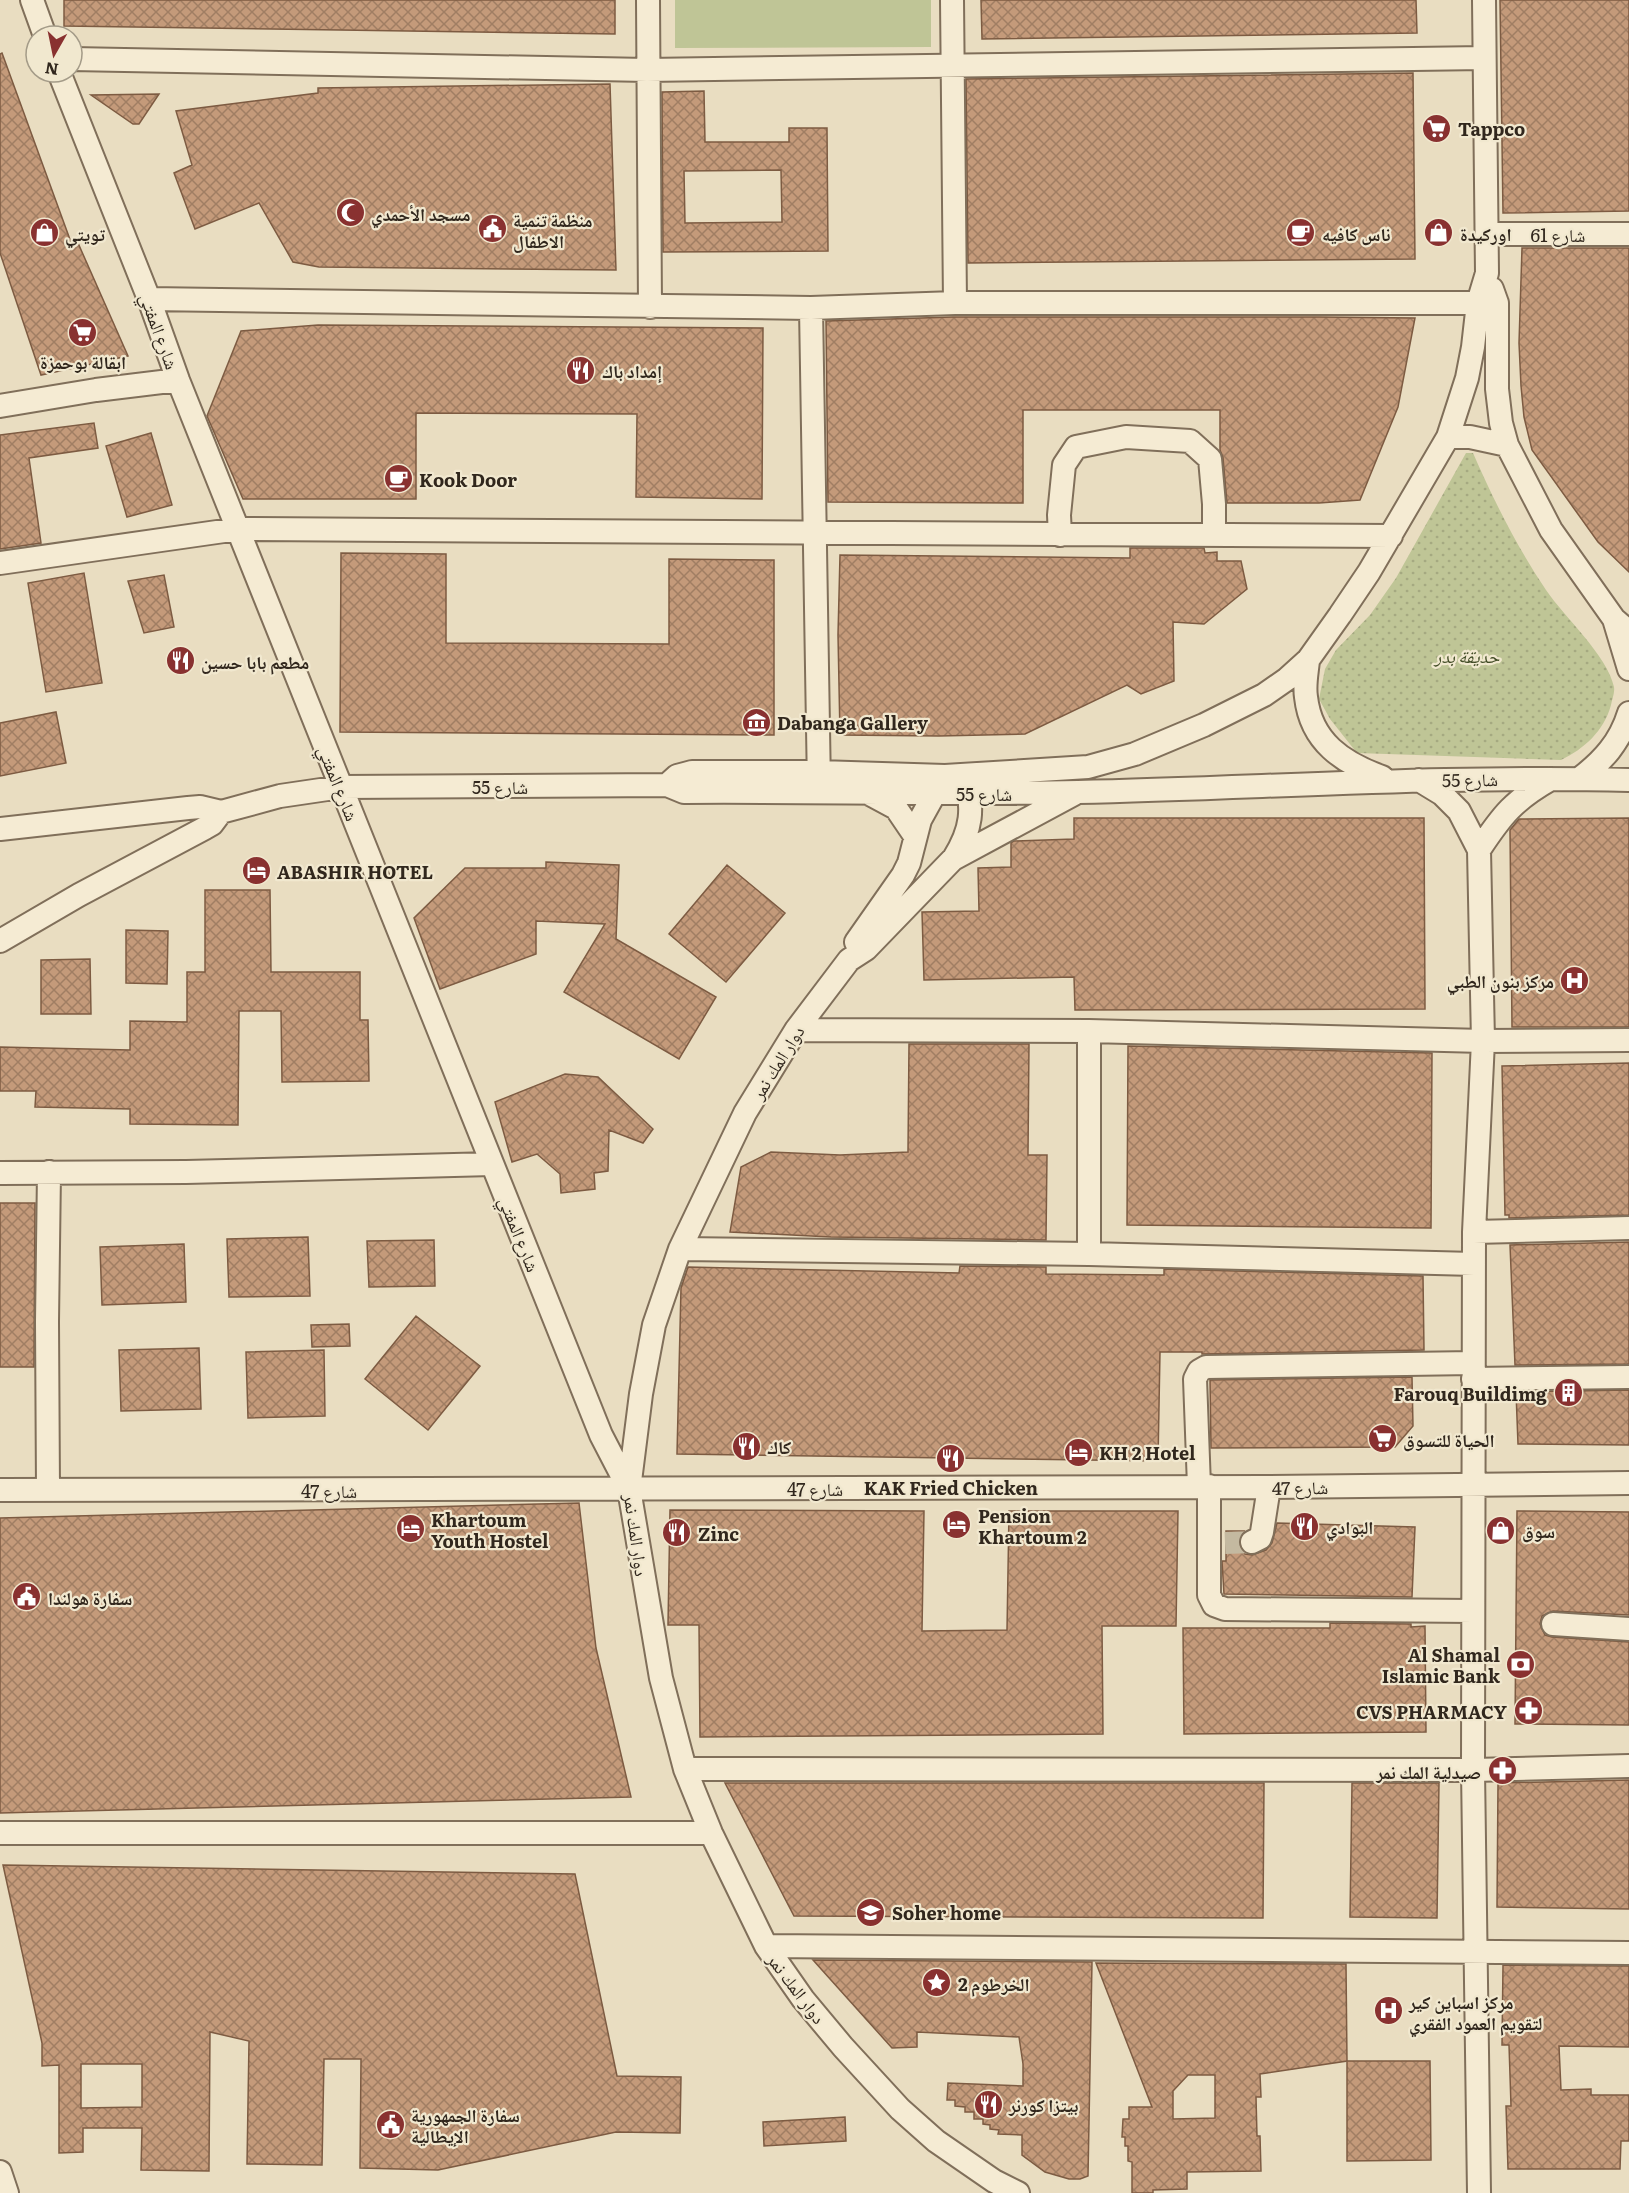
<svg xmlns="http://www.w3.org/2000/svg" width="1629" height="2193" font-family="Literata,'Noto Naskh Arabic',serif">
	<defs>
		<pattern id="garden-dots" width="8" height="8" patternUnits="userSpaceOnUse" patternTransform="scale(1.5)"><rect width="8" height="8" fill="#bfc596"/><path d="M2 2h.1M6 6h.1" fill="none" stroke="#a5a981" stroke-width="1.8" stroke-linecap="round"/></pattern>
		<pattern id="building-cross-hatch" width="8" height="8" patternUnits="userSpaceOnUse" patternTransform="scale(1.5)"><rect width="8" height="8" fill="#c49a7a"/><path d="M0 0l8 8M0 8l8-8" fill="none" stroke="#a07e63"/></pattern>
	</defs>
	<rect width="100%" height="100%" fill="#e9ddc1"/>
	<path fill="#bfc596" d="M675,0H931V47L675,48Z"/>
	<path fill="url(#garden-dots)" d="M1466,453H1473C1494,501 1517,547 1546,590C1565,618 1607,655 1614,687C1615,693 1612,699 1611,705C1604,731 1584,749 1561,760L1357,753L1330,719L1319,699L1325,669L1336,650L1370,615L1396,578Z"/>
	<path fill="url(#building-cross-hatch)" stroke="#7d5b42" stroke-width="1.5" fill-rule="evenodd" d="M64,0H615V34L64,26Z
		M981,0H1416L1417,33L982,39Z
		M1500,0H1629V211L1503,213Z
		M2,53L72,245L78,243L128,356L41,375L0,253V54Z
		M1413,73L1415,259L968,263L966,79Z
		M610,84L616,270L319,267L293,262L259,203L195,229L174,173L192,165L176,111L318,93V88Z
		M704,91L705,142H789V128H827L828,251L663,252L662,92ZM781,170L782,222L685,223L684,171Z
		M159,94L139,124H133L91,95Z
		M1522,248H1629V572L1598,542L1532,450L1524,417L1521,386L1519,343Z
		M953,317H1319L1415,318L1398,407L1360,500L1319,503H1227L1223,458L1220,450V410H1023V503L828,502L826,321Z
		M318,325L763,328L762,499L636,497L637,414L416,413V499H243L207,416L241,331Z
		M94,423L98,448L29,458L41,543L0,549V435Z
		M151,433L172,505L127,517L106,446Z
		M1130,548H1204L1205,553L1217,552V561H1241L1247,589L1204,624L1173,622L1174,681L1141,694L1127,685L1025,734L939,736L840,735L838,635L840,555L1130,558Z
		M341,553L446,554V643L669,644V559L774,560V735L340,732Z
		M84,573L102,683L46,692L28,583Z
		M164,575L174,627L144,633L128,581Z
		M56,712L66,763L0,776V723Z
		M1074,818H1424L1425,1009L1075,1010L1074,977L924,980L922,912L979,911L978,868L1011,867V843L1014,841L1074,839Z
		M1629,818V1027H1512L1510,830L1519,819Z
		M546,862L619,865L616,939L716,997L679,1059L564,992L605,924L536,921V954L440,989L414,918L465,868H546Z
		M727,865L785,913L726,982L669,934Z
		M205,890H270L271,972H360V1020H368L369,1081L282,1082L281,1011H239L238,1125L130,1124V1109L35,1107L36,1091H0V1047L130,1050V1021L187,1022V972H205Z
		M126,930L168,931L167,984L126,983Z
		M90,959L91,1014H41V960Z
		M909,1044H1029L1028,1155H1047L1046,1240L831,1237L730,1232L741,1167L771,1152L840,1155L908,1152Z
		M1128,1046L1432,1053L1431,1228L1127,1225Z
		M1629,1063V1215L1509,1218V1215H1505L1502,1066Z
		M565,1074L598,1077L653,1129L643,1143L609,1130L608,1171L594,1173L595,1189L561,1193L560,1174L537,1154L512,1162L495,1102Z
		M0,1203H35L34,1367H0Z
		M308,1237L310,1296L229,1297L227,1239Z
		M434,1240L435,1286L369,1287L367,1241Z
		M1629,1242V1364L1515,1365L1510,1245Z
		M184,1244L186,1302L102,1305L100,1247Z
		M960,1266L1046,1267V1274L1164,1275V1269L1423,1276L1424,1350L1202,1354V1352H1160L1158,1461L677,1454L681,1288L688,1267L959,1273Z
		M416,1316L480,1366L428,1430L365,1379Z
		M349,1324L350,1346L312,1347L311,1325Z
		M199,1348L201,1409L121,1411L119,1350Z
		M324,1350L325,1416L248,1418L246,1352Z
		M1412,1377L1413,1426L1395,1447L1211,1448L1210,1380Z
		M1629,1390V1445L1518,1444L1516,1392Z
		M579,1503L596,1648L631,1797L0,1813V1518Z
		M670,1510L924,1511L922,1631L1007,1630L1009,1511H1178L1176,1626H1102L1103,1734L700,1737L699,1625H668Z
		M1517,1511L1629,1512V1615L1553,1611L1542,1616L1540,1624L1545,1635L1552,1637L1629,1642V1725L1515,1724Z
		M1277,1523L1415,1527L1412,1597L1224,1594L1222,1561H1226V1531H1244L1239,1541L1240,1547L1245,1554L1252,1555L1266,1550L1272,1543Z
		M1330,1623L1411,1624V1627L1425,1626L1426,1732L1184,1734L1183,1628H1330Z
		M1629,1780V1909L1497,1907L1498,1783Z
		M725,1783H1264L1263,1918L794,1916Z
		M1352,1783H1439L1437,1918L1350,1917Z
		M3,1865L575,1874L617,2076L681,2077L680,2133L616,2132L438,2170L360,2168L361,2059H324L322,2165L247,2164L249,2041L210,2032L209,2171L141,2170L142,2128H83V2152L59,2153V2065L42,2066V2043ZM81,2064H142V2107L81,2108Z
		M813,1960L1092,1962L1088,2176L1080,2179H1069L1045,2172L1022,2155V2135L998,2134L999,2130L990,2129V2125L983,2124V2119H974V2112H965V2107L955,2106V2100H947L948,2083L1023,2086V2064L1019,2037L917,2032V2047L892,2048Z
		M1096,1963L1346,1964L1347,2061L1260,2074L1261,2097H1256L1257,2136H1260L1261,2171L1187,2172V2189L1153,2190V2193H1132V2162L1128,2161V2146H1125V2137H1122L1123,2119H1129V2107H1152ZM1188,2075H1215V2118L1173,2119V2091Z
		M1503,1965L1629,1966V2047L1559,2046L1561,2090L1591,2089V2095H1629V2141H1621L1620,2169H1508L1506,2106H1511L1509,2045H1502Z
		M1347,2061H1430L1431,2160L1347,2161Z
		M845,2117L846,2141L764,2146L763,2122Z"/>
	<g fill="none" stroke-linecap="round" stroke-linejoin="round">
		<path stroke="#c4b9a0" stroke-width="22" stroke-dasharray="22 11" stroke-linecap="butt" d="M1225,1543L1252,1542"/>
		<defs>
			<path id="minor" d="M32,0L45,36
				M648,0L650,307
				M952,0L955,303
				M72,59L647,70L1484,58
				M59,72L149,299L178,380L601,1435L629,1489
				M1487,234H1629
				M1492,289L1497,303V389L1501,423L1507,445L1551,530L1614,619L1629,632
				M149,299L811,308L955,303H1497
				M811,308L819,787
				M0,406L96,390L178,380
				M1448,437H1470L1507,445
				M1060,535L1059,515L1064,465L1076,447L1126,437L1190,441L1210,459L1214,504V535
				M0,563L238,529L1391,536
				M1614,619L1629,669
				M1308,660C1307,672 1304,685 1306,697C1311,742 1343,763 1382,777
				M965,775C974,809 972,829 954,858L866,949L849,960L796,1030L745,1113L680,1249L654,1325L641,1394L629,1489L661,1678L685,1769L711,1833L766,1946L803,1999L843,2047L900,2109L936,2141L994,2181L1018,2193
				M1579,779C1603,761 1620,742 1629,713
				M1419,780L1442,794L1459,811L1479,850L1483,1041L1474,1232L1473,1770L1479,2193
				M667,785L677,776L692,772H819L945,776L1088,767L1135,754L1204,725L1264,695L1287,679L1308,660L1340,615L1369,572L1448,437L1467,378L1473,347L1478,303L1487,273L1484,0
				M870,794L896,808L915,836
				M0,829L188,808L200,807L221,812L280,796L341,787L667,785L684,792C815,791 947,795 1078,792C1262,788 1445,775 1629,780
				M1479,850C1502,815 1514,800 1551,779
				M955,858L1074,794
				M0,941L79,895L205,828L212,824L221,812
				M856,942L903,875L909,863L920,820L941,782
				M796,1030L1089,1031L1483,1041L1629,1040
				M0,1173L186,1172L492,1164
				M1474,1232L1629,1228
				M680,1249L1089,1254L1474,1264
				M1089,1254V1031
				M1473,1379L1629,1377
				M1199,1486L1195,1379L1199,1371L1206,1367L1473,1363
				M1209,1486V1595L1214,1605L1225,1609L1473,1611
				M0,1490L1269,1487L1629,1483
				M48,1490L47,1322L49,1172
				M1252,1542L1260,1538L1262,1532L1269,1487
				M1553,1624L1629,1629
				M685,1769L1473,1770L1629,1766
				M0,1833H711
				M766,1946L1629,1953
				M0,2172L7,2193"/>
		</defs>
		<use href="#minor" stroke="#806f5a" stroke-width="26"/>
		<use href="#minor" stroke="#f5ebd3" stroke-width="22"/>
	</g>
	<defs>
		<symbol id="supermarket-disc" viewBox="-11 -11 22 22"><circle r="9.5" fill="#893130" stroke="#f1e8cf"/><path d="M-6-5.5h2.5l.6 2H6L4.5 2H-2.5L-4.4-4H-6ZM-1.5 3.2a1.3 1.3 0 1 0 .1 0ZM3 3.2a1.3 1.3 0 1 0 .1 0Z" fill="#fff"/></symbol>
		<symbol id="mosque-disc" viewBox="-11 -11 22 22"><circle r="9.5" fill="#893130" stroke="#f1e8cf"/><path d="M3.5-4.9A6 6 0 1 0 3.5 4.9A5 5 0 1 1 3.5-4.9Z" fill="#fff"/></symbol>
		<symbol id="civic-disc" viewBox="-11 -11 22 22"><circle r="9.5" fill="#893130" stroke="#f1e8cf"/><path d="M-.6-6.5H3V-4.5H.6V-3L4-1V1h2V6H-6V1h2V-1L-.6-3ZM-1.2 2.5V6h2.4V2.5Z" fill="#fff"/></symbol>
		<symbol id="shop-disc" viewBox="-11 -11 22 22"><circle r="9.5" fill="#893130" stroke="#f1e8cf"/><path d="M-5-2.5h2.3a2.7 3.5 0 0 1 5.4 0H5L5.5 6h-11ZM-1.5-2.5h3a1.5 2.3 0 0 0-3 0Z" fill="#fff"/></symbol>
		<symbol id="cafe-disc" viewBox="-11 -11 22 22"><circle r="9.5" fill="#893130" stroke="#f1e8cf"/><path d="M-5.5-4.5H6V0H3Q3 3.5 0 3.5H-2.5Q-5.5 3.5-5.5 0ZM3-3.2v2h1.7v-2ZM-6 4.5H4V6H-6Z" fill="#fff"/></symbol>
		<symbol id="restaurant-disc" viewBox="-11 -11 22 22"><circle r="9.5" fill="#893130" stroke="#f1e8cf"/><path d="M-5-6h1v4h1v-4h1v4h1v-4h1v5L-1.5 .5V6h-2V.5L-5-1ZM5-6V6H3V1.5H1.5Q1.5-4 5-6Z" fill="#fff"/></symbol>
		<symbol id="museum-disc" viewBox="-11 -11 22 22"><circle r="9.5" fill="#893130" stroke="#f1e8cf"/><path d="M0-6L6-3V-2H-6V-3ZM-5-1h2V3h-2ZM-1-1h2V3h-2ZM3-1h2V3H3ZM-6 4H6V6H-6Z" fill="#fff"/></symbol>
		<symbol id="hotel-disc" viewBox="-11 -11 22 22"><circle r="9.5" fill="#893130" stroke="#f1e8cf"/><path d="M-6-4.5h1.5V1H6V5H4.5V3h-9V5H-6ZM-4 0a1.8 1.8 0 1 1 3.6 0ZM.5 0V-2.5h3Q6-2.5 6 0Z" fill="#fff"/></symbol>
		<symbol id="hospital-disc" viewBox="-11 -11 22 22"><circle r="9.5" fill="#893130" stroke="#f1e8cf"/><path d="M-5-5h3v3.5h4V-5h3V5h-3V1.5h-4V5h-3Z" fill="#fff"/></symbol>
		<symbol id="building-disc" viewBox="-11 -11 22 22"><circle r="9.5" fill="#893130" stroke="#f1e8cf"/><path d="M-4-6H4V6H1V3H-1V6H-4ZM-2.5-4.3h1.7v1.8h-1.7ZM.8-4.3h1.7v1.8H.8ZM-2.5-1h1.7V.8h-1.7ZM.8-1h1.7V.8H.8Z" fill="#fff"/></symbol>
		<symbol id="bank-disc" viewBox="-11 -11 22 22"><circle r="9.5" fill="#893130" stroke="#f1e8cf"/><path d="M-6-4H6V4H-6ZM0-2.3a2.3 2.3 0 1 0 0 4.6a2.3 2.3 0 1 0 0-4.6Z" fill="#fff"/></symbol>
		<symbol id="pharmacy-disc" viewBox="-11 -11 22 22"><circle r="9.5" fill="#893130" stroke="#f1e8cf"/><path d="M-2-6h4v4h4v4h-4v4h-4v-4h-4v-4h4Z" fill="#fff"/></symbol>
		<symbol id="school-disc" viewBox="-11 -11 22 22"><circle r="9.5" fill="#893130" stroke="#f1e8cf"/><path d="M0-5L7-2L0 1L-7-2ZM-4 1L0 2.5L4 1V4Q0 6-4 4Z" fill="#fff"/></symbol>
		<symbol id="sight-disc" viewBox="-11 -11 22 22"><circle r="9.5" fill="#893130" stroke="#f1e8cf"/><path d="M0-6L1.8-2.2L6-1.7L2.9 1.2L3.7 5.4L0 3.3L-3.7 5.4L-2.9 1.2L-6-1.7L-1.8-2.2Z" fill="#fff"/></symbol>
	</defs>
	<g fill-rule="evenodd">
		<use href="#supermarket-disc" x="1420" y="112" width="33" height="33"/>
		<use href="#mosque-disc" x="334" y="196" width="33" height="33"/>
		<use href="#civic-disc" x="476" y="212" width="33" height="33"/>
		<use href="#shop-disc" x="28" y="216" width="33" height="33"/>
		<use href="#cafe-disc" x="1284" y="216" width="33" height="33"/>
		<use href="#shop-disc" x="1422" y="216" width="33" height="33"/>
		<use href="#supermarket-disc" x="66" y="316" width="33" height="33"/>
		<use href="#restaurant-disc" x="564" y="354" width="33" height="33"/>
		<use href="#cafe-disc" x="382" y="462" width="33" height="33"/>
		<use href="#restaurant-disc" x="164" y="644" width="33" height="33"/>
		<use href="#museum-disc" x="740" y="706" width="33" height="33"/>
		<use href="#hotel-disc" x="240" y="854" width="33" height="33"/>
		<use href="#hospital-disc" x="1558" y="964" width="33" height="33"/>
		<use href="#building-disc" x="1552" y="1376" width="33" height="33"/>
		<use href="#supermarket-disc" x="1366" y="1422" width="33" height="33"/>
		<use href="#restaurant-disc" x="730" y="1430" width="33" height="33"/>
		<use href="#hotel-disc" x="1062" y="1436" width="33" height="33"/>
		<use href="#restaurant-disc" x="934" y="1442" width="33" height="33"/>
		<use href="#hotel-disc" x="940" y="1508" width="33" height="33"/>
		<use href="#restaurant-disc" x="1288" y="1510" width="33" height="33"/>
		<use href="#hotel-disc" x="394" y="1512" width="33" height="33"/>
		<use href="#shop-disc" x="1484" y="1514" width="33" height="33"/>
		<use href="#restaurant-disc" x="660" y="1516" width="33" height="33"/>
		<use href="#civic-disc" x="10" y="1580" width="33" height="33"/>
		<use href="#bank-disc" x="1504" y="1648" width="33" height="33"/>
		<use href="#pharmacy-disc" x="1512" y="1694" width="33" height="33"/>
		<use href="#pharmacy-disc" x="1486" y="1754" width="33" height="33"/>
		<use href="#school-disc" x="854" y="1896" width="33" height="33"/>
		<use href="#sight-disc" x="920" y="1966" width="33" height="33"/>
		<use href="#hospital-disc" x="1372" y="1994" width="33" height="33"/>
		<use href="#restaurant-disc" x="972" y="2088" width="33" height="33"/>
		<use href="#civic-disc" x="374" y="2108" width="33" height="33"/>
	</g>
	<g text-anchor="middle" dominant-baseline="central" stroke-width="4.5" stroke-linejoin="round" paint-order="stroke">
		<g font-size="18" font-weight="bold" fill="#31271d" stroke="#f1e8cf" text-anchor="start">
			<text x="1458" y="128">Tappco</text>
			<text x="371" y="213">مسجد الأحمدي</text>
			<text x="513" y="219">منظمة تنمية<tspan x="513" dy="21">الاطفال</tspan></text>
			<text x="65" y="233">تويتي</text>
			<text x="1322" y="233">ناس كافيه</text>
			<text x="1460" y="233">اوركيدة</text>
			<text x="83" y="361" text-anchor="middle">ابقالة بوحمزة</text>
			<text x="602" y="370">إمداد باك</text>
			<text x="419" y="479">Kook Door</text>
			<text x="201" y="661">مطعم بابا حسين</text>
			<text x="777" y="722">Dabanga Gallery</text>
			<text x="277" y="871">ABASHIR HOTEL</text>
			<text x="1554" y="980" text-anchor="end">مركز بنون الطبي</text>
			<text x="1547" y="1393" text-anchor="end">Farouq Buildimg</text>
			<text x="1403" y="1439">الحياة للتسوق</text>
			<text x="767" y="1446">كاك</text>
			<text x="1099" y="1452">KH 2 Hotel</text>
			<text x="951" y="1487" text-anchor="middle">KAK Fried Chicken</text>
			<text x="978" y="1515">Pension<tspan x="978" dy="21">Khartoum 2</tspan></text>
			<text x="431" y="1519">Khartoum<tspan x="431" dy="21">Youth Hostel</tspan></text>
			<text x="1326" y="1526">البوادي</text>
			<text x="1522" y="1530">سوق</text>
			<text x="698" y="1533">Zinc</text>
			<text x="48" y="1597">سفارة هولندا</text>
			<text x="1500" y="1654" text-anchor="end">Al Shamal<tspan x="1500" dy="21">Islamic Bank</tspan></text>
			<text x="1507" y="1711" text-anchor="end">CVS PHARMACY</text>
			<text x="1481" y="1771" text-anchor="end">صيدلية المك نمر</text>
			<text x="892" y="1912">Soher home</text>
			<text x="958" y="1983">الخرطوم 2</text>
			<text x="1409" y="2001">مركز اسباين كير<tspan x="1409" dy="21">لتقويم العمود الفقري</tspan></text>
			<text x="1009" y="2104">بيتزا كورنر</text>
			<text x="411" y="2114">سفارة الجمهورية<tspan x="411" dy="21">الإيطالية</tspan></text>
		</g>
		<g font-size="18" fill="#31271d" stroke="#f1e8cf">
			<text x="1558" y="234">شارع 61</text>
			<text transform="translate(160 331) rotate(70)">شارع المفتي</text>
			<text transform="translate(1470 779) rotate(-1)">شارع 55</text>
			<text transform="translate(339 783) rotate(68)">شارع المفتي</text>
			<text x="500" y="786">شارع 55</text>
			<text x="984" y="793">شارع 55</text>
			<text transform="translate(777 1062) rotate(-58)">دوار المك نمر</text>
			<text transform="translate(520 1234) rotate(68)">شارع المفتي</text>
			<text transform="translate(1300 1487) rotate(-1)">شارع 47</text>
			<text x="815" y="1488">شارع 47</text>
			<text x="329" y="1490">شارع 47</text>
			<text transform="translate(637 1535) rotate(82)">دوار المك نمر</text>
			<text transform="translate(797 1988) rotate(53)">دوار المك نمر</text>
		</g>
		<g font-size="18" font-style="italic" fill="#424c26" stroke="#f1e8cf">
			<text x="1467" y="655">حديقة بدر</text>
		</g>
	</g>
	<g transform="translate(54 54) rotate(189)"><circle r="28" fill="#f1e8cf" stroke="#a49b88" stroke-width="1.5"/>
	<path d="M0-4.5L10 22L0 15L-10 22Z" fill="#893130"/>
	<text y="-9" font-size="16" font-weight="bold" text-anchor="middle" fill="#31271d">N</text>
	</g>
</svg>
